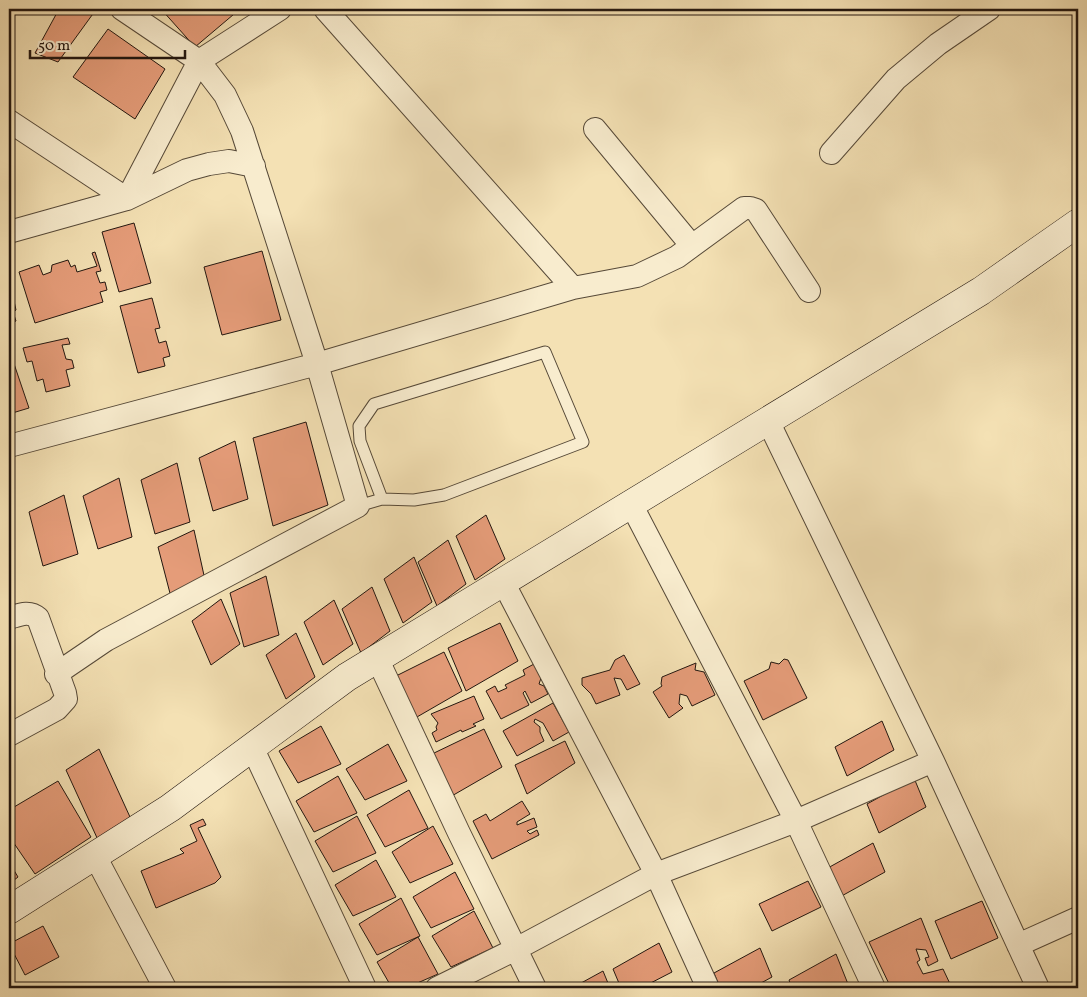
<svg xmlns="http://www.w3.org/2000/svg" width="1087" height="997" font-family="Vollkorn,serif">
	<rect width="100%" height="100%" fill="#f4e1b4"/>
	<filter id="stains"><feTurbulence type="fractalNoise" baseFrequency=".004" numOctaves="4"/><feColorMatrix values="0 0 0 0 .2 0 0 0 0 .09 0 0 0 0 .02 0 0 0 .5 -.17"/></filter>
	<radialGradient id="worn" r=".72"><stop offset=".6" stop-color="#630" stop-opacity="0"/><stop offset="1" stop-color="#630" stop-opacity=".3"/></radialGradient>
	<path fill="#e59c79" stroke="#22160f" d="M59,9H93L95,11L58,62L35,53Z
		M161,9H240L195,47Z
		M108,29L165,69L135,119L73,77Z
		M134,223L151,283L119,292L102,232Z
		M262,251L281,320L222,335L204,267Z
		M95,252L101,271L96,272L100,283L105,282L107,290L100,292L103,302L35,323L19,272L39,265L43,275L51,272L52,265L68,260L71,267L75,265L77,272L97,266L92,253Z
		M152,298L160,328L155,329L159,343L166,341L170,356L163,358L165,366L138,373L120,306Z
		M9,300V302L14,301L16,310L13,312L16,321L9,324Z
		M68,338L70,344L62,345L66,359L72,360L74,368L66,370L70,386L46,392L43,379L37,381L32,361L27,362L23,348Z
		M9,349L29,408L9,414Z
		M306,422L328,505L273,526L253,438Z
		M235,441L248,499L213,511L199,458Z
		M177,463L190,522L155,534L141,480Z
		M119,478L132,537L98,549L83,496Z
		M64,495L78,554L43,566L29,512Z
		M486,515L505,559L475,580L456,536Z
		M194,530L207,589L172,601L158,547Z
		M448,540L466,584L437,606L418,562Z
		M414,557L432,602L403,623L384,579Z
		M266,576L279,635L244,647L230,593Z
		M372,587L390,631L361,653L342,609Z
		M221,599L240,644L211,665L192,621Z
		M334,600L353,644L323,665L304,622Z
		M500,623L518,661L466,691L448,648Z
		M296,633L315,677L286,699L266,655Z
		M444,652L462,691L410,721L392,678Z
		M624,655L640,684L627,690L621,679L614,678L620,695L596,704L591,694L582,685V678L610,670L615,660Z
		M784,659L788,660L807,698L763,720L744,681L769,669L771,662L779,664Z
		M696,663L695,670L704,672L715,695L692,706L687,696L680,694L679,704L683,708L669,718L653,692L662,686L661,684L662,677Z
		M534,664L541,678L539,684L544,686L548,694L531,703L525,691L523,693L529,705L501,719L486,691L495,686L498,692L507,688L505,685L525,675L523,670Z
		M474,696L484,719L473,724L476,726L462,732L461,730L436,742L432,733L437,730L436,727L438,723L431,714Z
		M553,703L569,732L553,741L543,723L535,719L534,722L540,727V732L544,741L517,756L503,731Z
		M882,721L894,750L847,776L835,747Z
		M321,726L341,764L298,783L279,751Z
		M484,729L502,767L450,797L432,754Z
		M565,741L575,763L527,794L515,765Z
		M388,744L407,781L365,800L346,769Z
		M99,749L130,817L98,840L66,770Z
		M338,776L357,813L314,832L296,801Z
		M914,778L926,807L879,833L867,804Z
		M58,781L91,837L35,874L9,836V810Z
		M409,790L428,828L385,847L367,815Z
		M522,801L530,814L517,822V825L534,818L537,827L527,831L530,834L537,830L539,835L492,859L473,821L486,814L490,821Z
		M357,816L376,853L333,872L315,841Z
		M203,819L206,825L198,828L221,877L215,883L156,908L141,871L184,853L180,849L197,841L190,825Z
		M433,826L453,864L410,883L392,852Z
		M873,843L885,872L838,898L826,869Z
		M376,860L396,897L353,916L335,885Z
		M9,862L18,877L9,884Z
		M455,872L474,909L431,928L413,897Z
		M808,881L821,907L772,931L759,904Z
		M401,898L420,936L377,955L359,924Z
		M982,901L998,938L951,959L935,921Z
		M474,911L493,948L451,967L432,936Z
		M921,918L938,961L928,966L925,958L929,957L926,950L916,949L920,960L917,962L923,974L943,969L952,988H891L869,942Z
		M43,926L59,957L25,975L9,944Z
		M418,937L438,974L406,988H392L377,962Z
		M659,943L672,972L641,988H621L613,969Z
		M760,948L772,977L752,988H720L714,973Z
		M836,954L848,984L839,988H792L789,980Z
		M603,971L610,988H572Z"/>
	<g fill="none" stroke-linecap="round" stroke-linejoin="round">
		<defs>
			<path id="lane" d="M358,506L382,499L414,500L444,495L583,442L545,352L374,404L359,426L360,441L382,499"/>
			<path id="street" d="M122,9L199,61L280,9
				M325,9L573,288
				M9,121L127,199
				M595,129L692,246
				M831,153L896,79L938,44L989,9
				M9,232L127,199L187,170L209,164L229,161L254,166
				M768,421L933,761L1038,988
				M9,446L317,364L573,288L637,276L677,257L744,208H750L756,210L809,291
				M631,504L796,821L874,988
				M503,582L656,874L708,988
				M9,618C19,615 29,610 38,618L65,693L66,699L57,709L9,735
				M377,658L459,833L535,988
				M56,674L106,640L358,506L317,364L242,131L225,95L199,61L127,199
				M252,747L365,988
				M95,856L165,988
				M1018,945L1078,918
				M437,988L516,949L656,874L796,821L933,761"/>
			<path id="secondary" d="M9,910L170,808L347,677L981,291L1078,223"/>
		</defs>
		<use href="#lane" stroke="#564938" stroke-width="13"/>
		<use href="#street" stroke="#564938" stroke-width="24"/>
		<use href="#secondary" stroke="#22160f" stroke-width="29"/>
		<use href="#lane" stroke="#f8ecce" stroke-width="11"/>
		<use href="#street" stroke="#f8ecce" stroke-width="22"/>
		<use href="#secondary" stroke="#f8ecce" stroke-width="28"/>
	</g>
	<rect width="1087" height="997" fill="none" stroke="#f4e1b4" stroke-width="30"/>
	<rect x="10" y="10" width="1067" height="977" fill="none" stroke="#22160f" stroke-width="2.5"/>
	<rect x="15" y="15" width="1057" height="967" fill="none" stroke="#22160f"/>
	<path d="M30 50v8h155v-8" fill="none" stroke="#22160f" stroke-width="2.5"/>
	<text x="38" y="50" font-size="15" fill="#22160f" stroke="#f8ecce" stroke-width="4" paint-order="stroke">50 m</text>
	<rect width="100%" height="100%" filter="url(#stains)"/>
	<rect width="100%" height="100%" fill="url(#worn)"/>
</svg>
